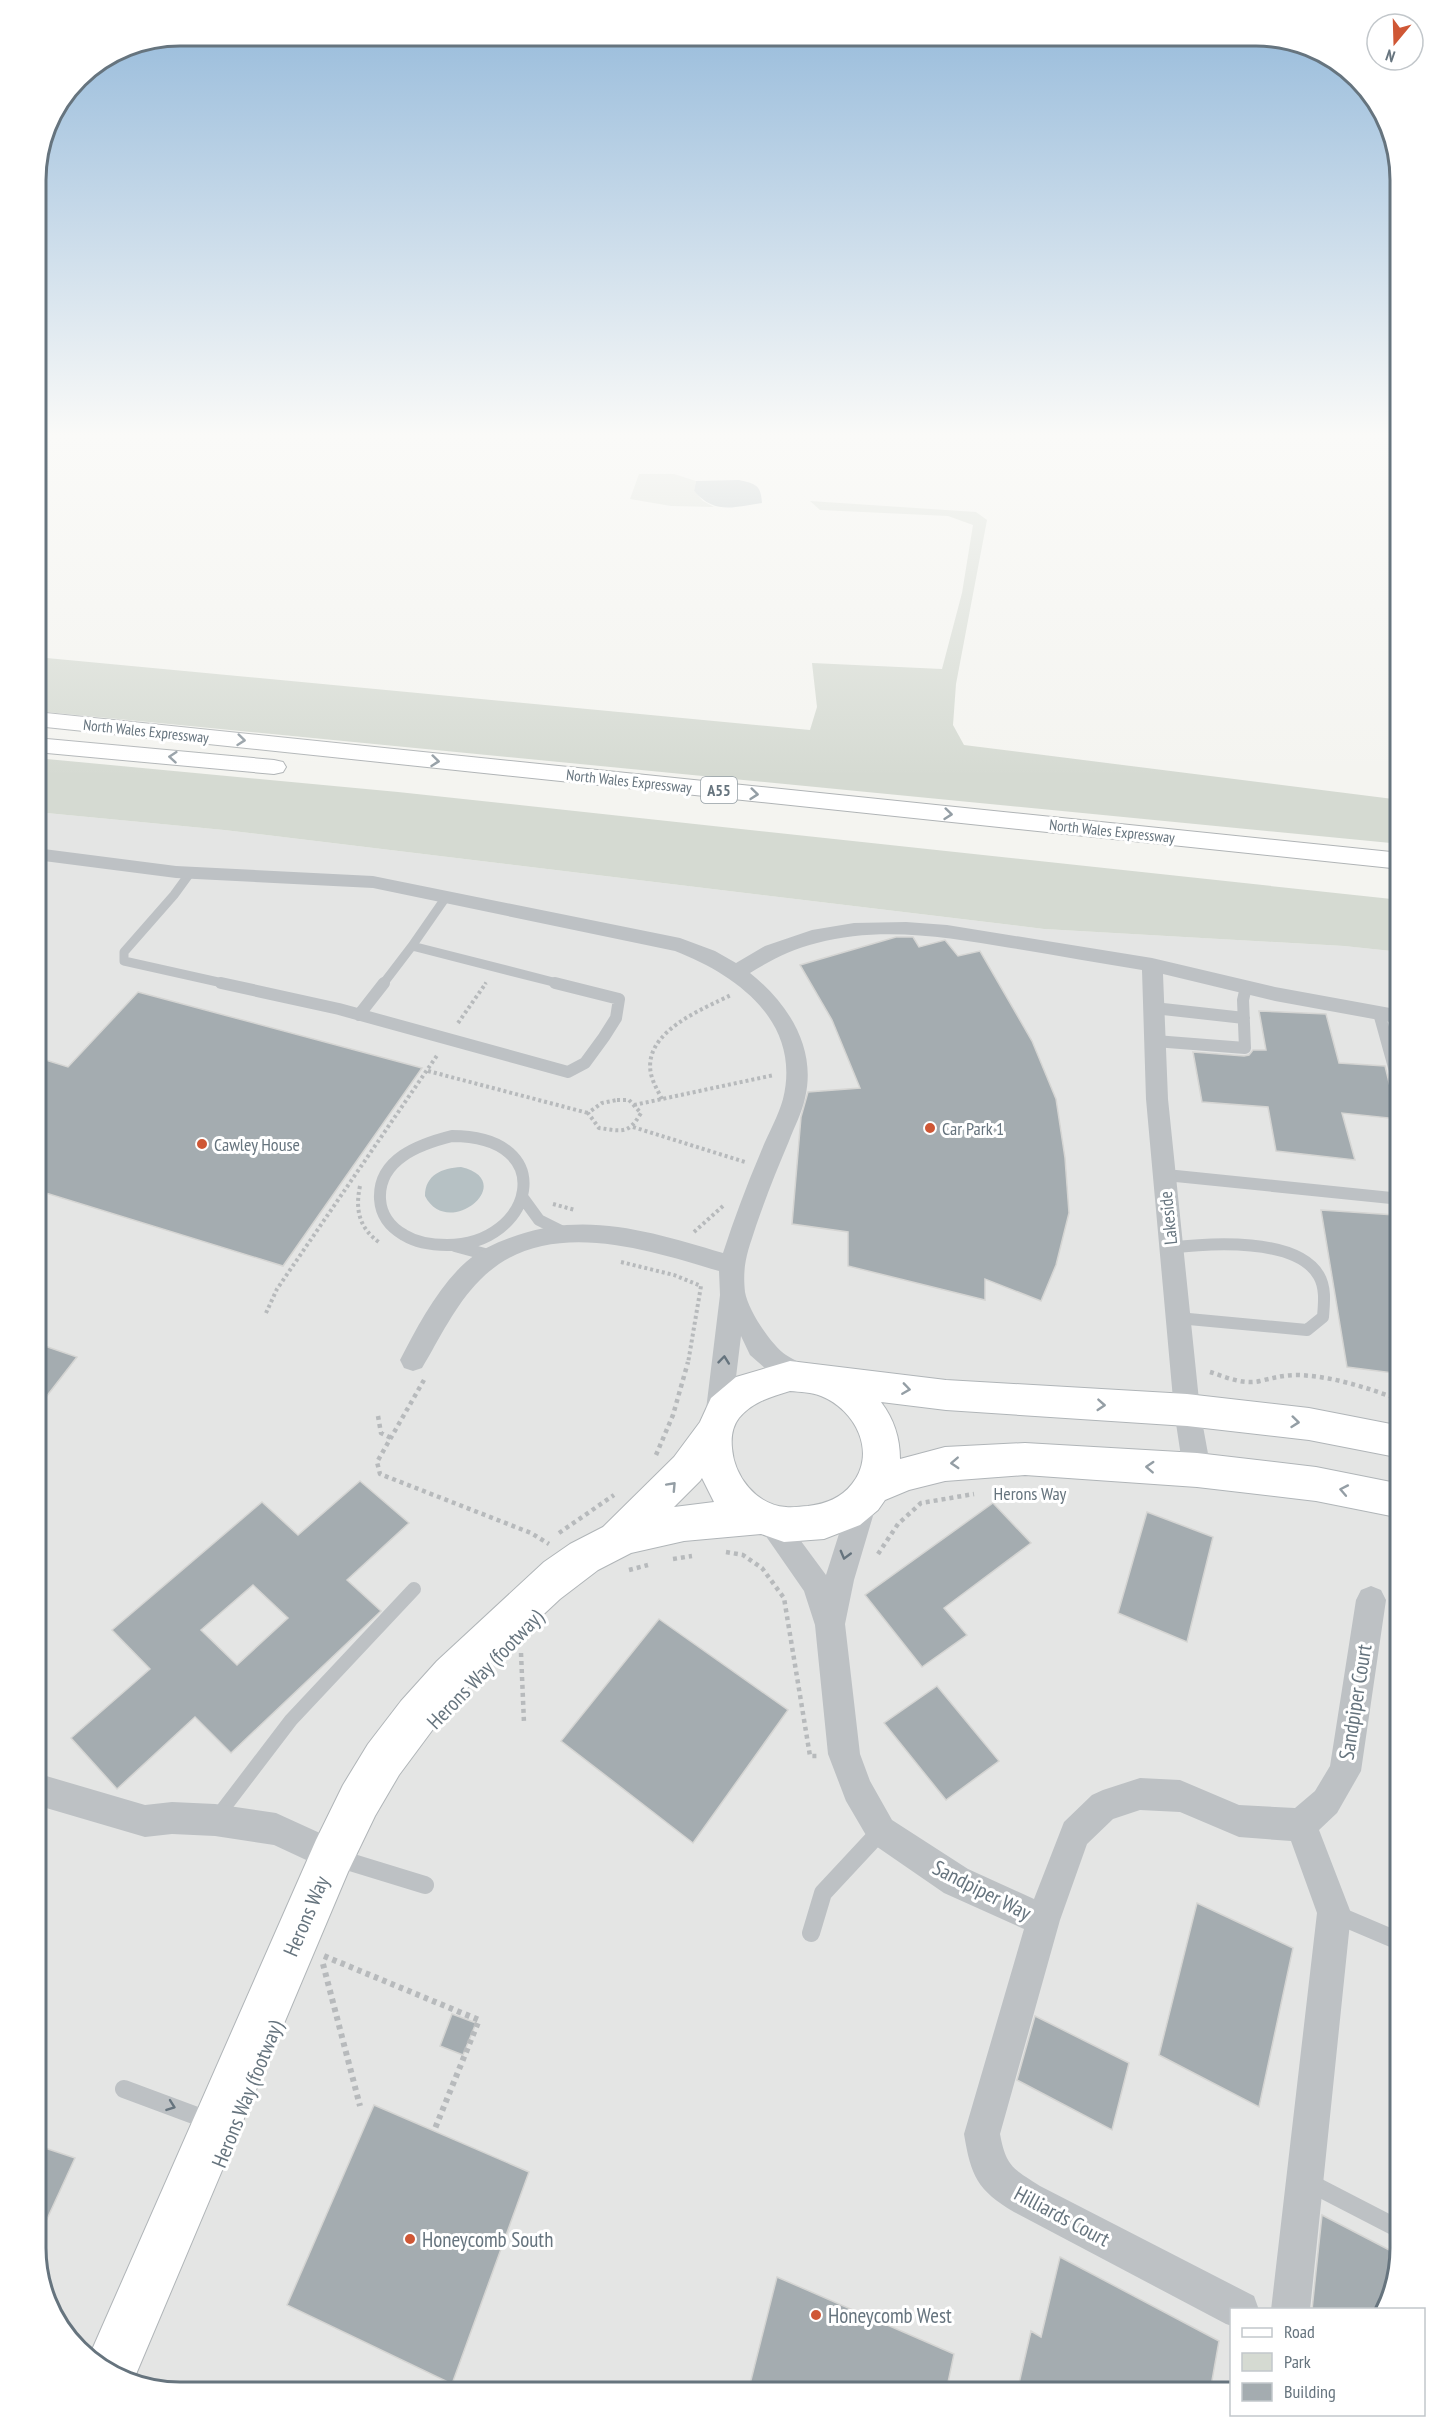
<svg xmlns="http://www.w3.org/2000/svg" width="1437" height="2428" font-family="'PT Sans Narrow',sans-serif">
	<rect width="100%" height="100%" fill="#f4f4f0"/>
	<path fill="#e4e5e4" d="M36,812L224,830L1044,929L1344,946L1401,952V2247L1382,2309L1232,2310L1231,2392H172L101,2368L51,2311L36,2247Z"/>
	<path fill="#d5dad2" d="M639,474H674L696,481L694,491L703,501L714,507L671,506L630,499Z
		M810,501L976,512L987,520L956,684L953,725L964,745L1401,800V844L36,711V657L810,730L817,707L812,663L942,669L962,593L973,525L948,516L820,510Z
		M36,758L398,792L1401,900V952L1344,946L1044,929L224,830L36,812Z"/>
	<path fill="#b6c1c4" d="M739,480C755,484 761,484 762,503C734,507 715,515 694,491L696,481Z
		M461,1167C520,1181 448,1241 425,1196C425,1175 442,1168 461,1167Z"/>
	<path fill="#a4acb0" stroke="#d5d5d3" stroke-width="1.5" fill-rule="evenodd" d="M896,937H913L919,947L945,940L958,956L980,951L1032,1041L1056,1099L1065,1158L1069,1213L1056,1265L1041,1301L985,1279V1300L848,1266V1232L792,1224L801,1117L808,1092L860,1088L832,1020L800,965Z
		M138,992L422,1068L283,1266L36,1190V1057L68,1067Z
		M1259,1011L1326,1014L1339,1063L1385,1066L1398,1119L1342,1113L1355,1160L1276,1151L1268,1107L1202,1102L1193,1052L1244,1056L1249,1055L1253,1050H1266Z
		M1321,1210L1395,1215L1401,1242V1374L1347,1367Z
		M36,1343L77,1357L36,1410Z
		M360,1481L409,1523L347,1580L381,1611L231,1753L195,1717L117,1789L71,1738L150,1669L112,1630L262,1502L298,1535ZM253,1585L288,1618L237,1665L201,1630Z
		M993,1503L1031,1543L944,1608L967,1635L922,1667L865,1595Z
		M1147,1512L1213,1537L1187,1642L1118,1613Z
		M659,1619L788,1710L693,1843L561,1741Z
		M937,1686L999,1761L946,1800L884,1723Z
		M1197,1903L1293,1948L1259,2107L1159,2055Z
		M452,2014L476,2023L463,2055L440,2046Z
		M1035,2016L1129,2063L1112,2130L1017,2080Z
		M374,2105L529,2172L452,2384L287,2305Z
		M36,2145L75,2158L36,2243Z
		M1322,2215L1399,2255L1382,2310H1312Z
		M1060,2257L1219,2341L1210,2392H1017L1031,2331L1041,2337Z
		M777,2277L954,2354L946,2392H748Z"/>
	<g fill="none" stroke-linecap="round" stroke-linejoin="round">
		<defs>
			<path id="secondary" d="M790,1361L946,1380L1187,1394L1309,1408L1401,1426V1458L1309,1440L1187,1426L946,1410L881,1402C894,1419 900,1438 900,1459L945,1447L1025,1443L1197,1453L1316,1467L1401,1484V1518L1316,1501L1197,1487L1025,1475L945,1481L909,1490L885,1500L878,1510L860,1525L824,1539L784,1542L761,1534L684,1541L631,1553L598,1570L560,1599L485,1669L448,1709L399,1775L375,1816L348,1872L134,2379L101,2368L89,2355L91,2352L316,1840L343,1785L368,1744L401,1701L437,1661L544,1562L570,1544L603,1527L674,1457L700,1422L711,1398L736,1377ZM790,1391C800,1392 812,1392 821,1396C856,1410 877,1453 852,1484C841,1498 826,1504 808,1506C801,1506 793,1508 786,1507C756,1505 734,1476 732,1448C731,1438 732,1427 739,1418C752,1402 771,1397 790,1391ZM702,1478L714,1502L674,1507L700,1481Z"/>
			<path id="highway" d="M36,712L1401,853V869L36,726Z
				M36,738L274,760L283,762L286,767L283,772L274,774L36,752Z"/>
		</defs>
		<use href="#secondary" stroke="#b0b5b8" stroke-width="2"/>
		<use href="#highway" stroke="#b0b4b6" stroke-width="2"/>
		<path stroke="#b7babc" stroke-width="3" stroke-dasharray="2 2" stroke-linecap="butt" d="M485,984L486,982"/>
		<path stroke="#b7babc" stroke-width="4" stroke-dasharray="3 3" stroke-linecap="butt" d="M458,1023L486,983
			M428,1071L588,1113
			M662,1099C658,1091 653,1083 651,1074C642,1032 703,1009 731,995
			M617,1100H629L641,1113C628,1135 622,1131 599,1128L588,1113L602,1103Z
			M634,1105L774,1075
			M633,1127L745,1162
			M360,1186C355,1210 359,1228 380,1243
			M553,1204L575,1210
			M694,1232L724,1205
			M621,1262L674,1275L701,1286L688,1363
			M266,1313L277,1289L438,1054"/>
		<path stroke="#b7babc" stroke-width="4.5" stroke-dasharray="4 4" stroke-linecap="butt" d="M1210,1372C1226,1377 1243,1385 1260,1381C1273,1378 1283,1375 1297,1375C1333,1376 1367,1388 1401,1400
			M424,1380L377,1462L380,1474L531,1533L549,1544
			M378,1416L381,1433L391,1438
			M656,1455L673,1415L688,1362
			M1015,1491L1040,1492
			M559,1533L614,1495
			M726,1552L743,1555L762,1568L784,1598L810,1756H817
			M878,1554L898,1524L921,1503L974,1494
			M673,1559L692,1556
			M629,1570L648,1565
			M521,1653L524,1723"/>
		<path stroke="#b7babc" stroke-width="6" stroke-dasharray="4.5 4.5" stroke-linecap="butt" d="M324,1956L479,2020L434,2131
			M323,1964L360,2106"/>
		<path stroke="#bdc1c4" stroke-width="9" d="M190,873L174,895L124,952V961L227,984
			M446,897L412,946L561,984
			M383,984L412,946"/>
		<path stroke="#bdc1c4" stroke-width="12" d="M221,983L339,1009L568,1072L585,1063L604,1037L616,1018L619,999L555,983
			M1154,1008L1244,1018
			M1379,1013L1395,1071
			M359,1015L384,983
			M1155,1041L1245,1048L1243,1000L1246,987
			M452,1136C561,1136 534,1245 447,1245C432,1245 417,1243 404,1235C390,1227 381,1215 380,1199C378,1159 420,1144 452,1136Z
			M1165,1178L1176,1176L1401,1199
			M523,1198L539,1220L563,1232
			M455,1246L492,1256
			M1171,1248C1209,1243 1297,1237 1319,1276C1326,1288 1324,1304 1323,1317L1307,1330L1178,1318"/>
		<path stroke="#bdc1c4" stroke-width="14" d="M217,1817L291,1720L414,1589
			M875,1837L880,1832"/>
		<path stroke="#bdc1c4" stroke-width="18" d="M337,1858L425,1885
			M1335,1914L1401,1942
			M811,1933L823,1893L877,1835
			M124,2089L210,2121
			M1308,2182L1401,2230"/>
		<path fill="#bdc1c4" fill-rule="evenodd" d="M36,848L176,866L373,876L680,938L715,951L736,963L765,946L812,930L854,923L906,922L947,925L1152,958L1275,987L1401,1010V1024L1275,1001L1163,974L1168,1099L1200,1410L1211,1470L1207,1479L1197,1482L1187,1479L1183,1470L1174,1410L1146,1099L1142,970C1098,963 1055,955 1011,948C947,937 881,926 817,943C792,949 771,960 750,973C788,1003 817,1048 805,1098C802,1113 794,1127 789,1141C777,1169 766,1197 756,1226C748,1251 742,1264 745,1292C748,1310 771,1345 786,1355C797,1362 808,1365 814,1377L810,1385L801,1388L792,1385L767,1370L750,1355L741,1336L731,1418L727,1426L718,1429L709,1426L705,1418L720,1295L719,1271C645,1249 543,1215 480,1280C455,1305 440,1338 422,1368L413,1371L404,1368L400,1360C417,1327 438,1287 466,1262C481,1249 500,1241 518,1235C588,1211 655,1233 723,1253C734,1219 746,1187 760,1154C767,1136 778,1117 783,1099C802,1022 737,975 675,951L373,888L176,878L36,860Z
			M864,1487L874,1490L878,1499L854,1580L845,1624L860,1754L870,1781L892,1820L968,1869L1034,1899L1064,1822L1092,1795L1103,1790L1140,1778L1180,1780L1239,1805L1295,1808L1315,1791L1330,1766L1356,1600L1361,1590L1371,1586L1381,1590L1386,1600L1361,1771L1337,1813L1319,1830L1351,1913L1310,2310H1271L1317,1913L1291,1841L1239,1837L1180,1812L1140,1810L1113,1819L1087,1844L1060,1920L1000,2134C1006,2166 1013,2169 1040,2186L1254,2296L1259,2310H1232V2326L1226,2324L1014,2212C977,2190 971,2176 964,2134L1024,1929L944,1893L870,1842L846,1801L828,1754L815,1625L804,1591L754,1519L758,1510L768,1506L778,1510L826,1575L850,1499L854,1490Z
			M36,1773L145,1805L172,1802L215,1804L276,1813L344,1844L348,1856L344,1868L332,1872L274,1845L215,1836L172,1834L145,1837L36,1805Z"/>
		<use href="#secondary" fill="#fff" fill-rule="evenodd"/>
		<use href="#highway" fill="#fff" fill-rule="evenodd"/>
	</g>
	<defs><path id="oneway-chevron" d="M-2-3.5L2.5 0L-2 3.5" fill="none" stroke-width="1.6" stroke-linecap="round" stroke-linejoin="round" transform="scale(1.5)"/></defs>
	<g stroke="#949ea5">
		<use href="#oneway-chevron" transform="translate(241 740) rotate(6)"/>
		<use href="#oneway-chevron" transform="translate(173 757) rotate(-175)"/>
		<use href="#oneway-chevron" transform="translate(435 761) rotate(6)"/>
		<use href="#oneway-chevron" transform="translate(754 794) rotate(6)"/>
		<use href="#oneway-chevron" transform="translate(948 814) rotate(6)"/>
		<use href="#oneway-chevron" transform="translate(906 1389) rotate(8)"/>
		<use href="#oneway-chevron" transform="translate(1101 1405) rotate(4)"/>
		<use href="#oneway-chevron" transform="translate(1295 1422) rotate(6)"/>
		<use href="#oneway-chevron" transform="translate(955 1463) rotate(177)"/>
		<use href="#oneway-chevron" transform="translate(1150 1467) rotate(-177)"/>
		<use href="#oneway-chevron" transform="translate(672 1486) rotate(-47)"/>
		<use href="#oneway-chevron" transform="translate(1344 1490) rotate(-169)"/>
	</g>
	<g stroke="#66747e">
		<use href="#oneway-chevron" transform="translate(724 1360) rotate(-84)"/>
		<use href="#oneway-chevron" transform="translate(845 1555) rotate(105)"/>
		<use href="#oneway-chevron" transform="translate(171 2106) rotate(20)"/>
	</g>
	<linearGradient id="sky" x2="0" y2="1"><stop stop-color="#94b9da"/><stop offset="0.56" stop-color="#fafaf8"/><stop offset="1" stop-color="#fafaf8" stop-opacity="0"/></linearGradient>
	<rect width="1437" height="777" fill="url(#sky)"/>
	<g fill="#cf5735" stroke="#fff" stroke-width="2">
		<circle cx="930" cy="1128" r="6"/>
		<circle cx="202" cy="1144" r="6"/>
		<circle cx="410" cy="2239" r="6"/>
		<circle cx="816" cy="2315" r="6"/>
	</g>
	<g text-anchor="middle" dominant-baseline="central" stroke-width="6" stroke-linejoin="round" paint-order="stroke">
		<g font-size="15" fill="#66747e" stroke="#fff">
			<text transform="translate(146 731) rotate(6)">North Wales Expressway</text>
			<text transform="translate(629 781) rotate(6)">North Wales Expressway</text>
			<text transform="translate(1112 831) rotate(6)">North Wales Expressway</text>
		</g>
		<rect fill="#fff" stroke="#949ea5" stroke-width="1.5" x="701" y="777" width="36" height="26" rx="4.5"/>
		<g font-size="16" font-weight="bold" fill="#66747e">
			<text x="719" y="790">A55</text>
		</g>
		<g font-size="18" fill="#66747e" stroke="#fff" text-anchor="start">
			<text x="942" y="1128">Car Park 1</text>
			<text x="214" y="1144">Cawley House</text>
		</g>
		<g font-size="18" fill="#66747e" stroke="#fff">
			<text transform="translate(1168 1218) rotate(-96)">Lakeside</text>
			<text x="1030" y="1493">Herons Way</text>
		</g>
		<g font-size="21" fill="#66747e" stroke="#fff">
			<text transform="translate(485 1669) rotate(-46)">Herons Way (footway)</text>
			<text transform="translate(1355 1702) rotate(-81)">Sandpiper Court</text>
			<text transform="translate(982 1890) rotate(27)">Sandpiper Way</text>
			<text transform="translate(306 1916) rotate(-67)">Herons Way</text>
			<text transform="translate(247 2094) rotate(-68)">Herons Way (footway)</text>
			<text transform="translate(1062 2216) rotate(28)">Hilliards Court</text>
		</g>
		<g font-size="21" fill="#66747e" stroke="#fff" text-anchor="start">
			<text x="422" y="2239">Honeycomb South</text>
			<text x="828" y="2315">Honeycomb West</text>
		</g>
	</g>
	<path d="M0 0H1437V2428H0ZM180 46H1256A134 134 0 0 1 1390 180V2248A134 134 0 0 1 1256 2382H180A134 134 0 0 1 46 2248V180A134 134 0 0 1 180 46Z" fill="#fff" fill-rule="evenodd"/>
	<path fill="none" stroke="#66747e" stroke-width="3" d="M180 46H1256A134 134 0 0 1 1390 180V2248A134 134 0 0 1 1256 2382H180A134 134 0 0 1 46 2248V180A134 134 0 0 1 180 46Z"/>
	<rect x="1230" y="2308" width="195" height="108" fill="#ffffff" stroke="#c2c7cb" stroke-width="1.5"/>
	<rect x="1242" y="2328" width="30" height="9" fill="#ffffff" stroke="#c2c7cb" stroke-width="1.5"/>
	<text x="1284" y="2338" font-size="18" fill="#66747e">Road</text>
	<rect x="1242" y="2353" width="30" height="18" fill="#d5dad2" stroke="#c2c7cb" stroke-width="1.5"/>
	<text x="1284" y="2368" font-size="18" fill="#66747e">Park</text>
	<rect x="1242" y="2383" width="30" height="18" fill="#a4acb0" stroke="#c2c7cb" stroke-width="1.5"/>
	<text x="1284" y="2398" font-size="18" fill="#66747e">Building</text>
	<g transform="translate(1395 42) rotate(199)"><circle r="28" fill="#ffffff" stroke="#c2c7cb" stroke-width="1.5"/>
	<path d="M0-4.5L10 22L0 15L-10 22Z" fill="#cf5735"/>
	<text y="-9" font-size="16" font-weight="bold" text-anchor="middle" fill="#66747e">N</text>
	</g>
</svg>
